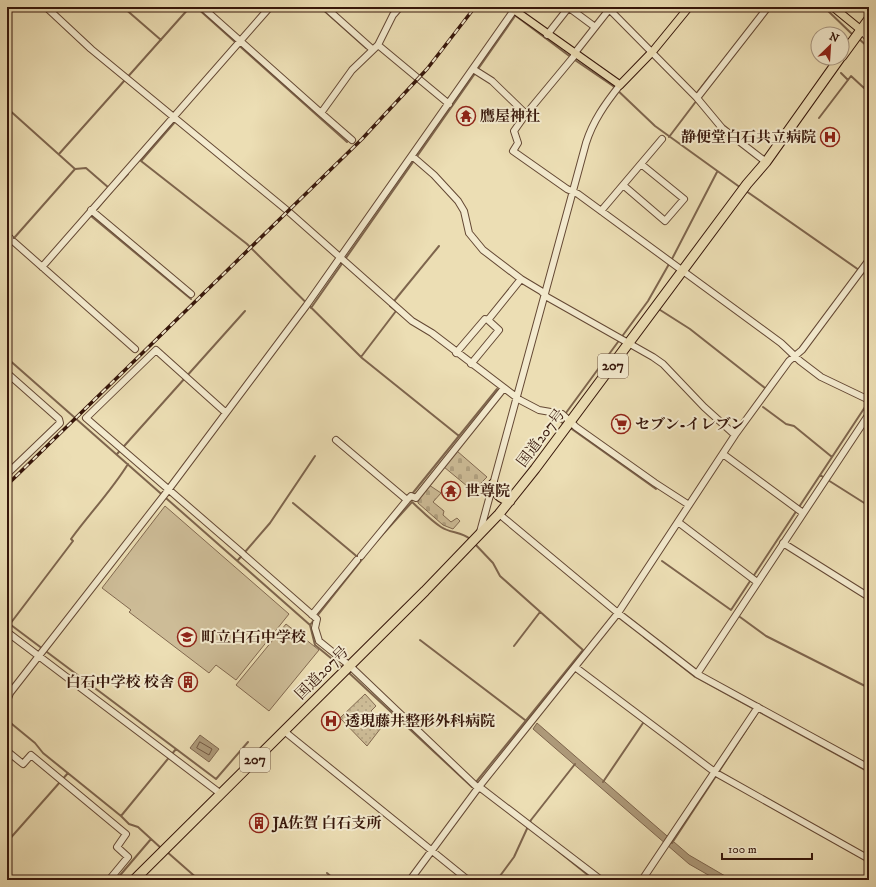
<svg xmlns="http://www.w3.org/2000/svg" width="876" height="887" font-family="'IM FELL DW Pica','Noto Serif JP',serif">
	<defs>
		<pattern id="cemetery-stones" width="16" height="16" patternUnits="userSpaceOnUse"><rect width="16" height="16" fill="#cdbc97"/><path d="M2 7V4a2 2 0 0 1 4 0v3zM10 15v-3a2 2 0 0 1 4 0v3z" fill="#b1a181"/></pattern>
		<pattern id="garden-dots" width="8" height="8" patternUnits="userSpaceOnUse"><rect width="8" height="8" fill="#cdbc97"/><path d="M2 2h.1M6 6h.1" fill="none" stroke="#b1a181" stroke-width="1.8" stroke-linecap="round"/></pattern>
	</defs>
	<rect width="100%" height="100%" fill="#ecdeb4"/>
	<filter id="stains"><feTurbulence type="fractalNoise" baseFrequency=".005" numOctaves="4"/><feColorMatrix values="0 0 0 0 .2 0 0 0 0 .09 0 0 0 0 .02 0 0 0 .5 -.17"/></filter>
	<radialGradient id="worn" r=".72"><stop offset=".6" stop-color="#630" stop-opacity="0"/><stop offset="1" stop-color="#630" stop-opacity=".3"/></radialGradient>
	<path fill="url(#cemetery-stones)" stroke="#826950" d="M457,451L487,477L480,484L467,486L444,467Z
		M429,485L441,493L433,502L444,511L443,515L451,522L457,518L460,521L453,529L443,525L418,503V498Z"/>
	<path fill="#cdbc97" stroke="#826950" d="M165,506L289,614L236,680L216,665L209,673L129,612L131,610L102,588Z
		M286,624L319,650L269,711L236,685Z"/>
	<path fill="url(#garden-dots)" stroke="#826950" d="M365,694L376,706L371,711L384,724L367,746L340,718Z"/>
	<path fill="#ae9a7a" stroke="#7e654d" d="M537,723L689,855L732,880H717L689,864L533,729Z
		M200,735L219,749L209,762L190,748Z"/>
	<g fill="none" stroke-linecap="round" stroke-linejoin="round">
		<path stroke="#725842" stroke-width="1" d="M200,742L212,749L209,755L197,748Z"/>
		<path stroke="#7e654d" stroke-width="2" d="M123,7L161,40
			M196,7L347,142
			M320,7L366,48
			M504,7L572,58L613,86L655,126L741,188
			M824,7L854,36
			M858,38L869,48
			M841,73L848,80
			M696,94L713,72
			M7,108L75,169L7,246
			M819,118L851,76L864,88L869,82
			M174,123L141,161L247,244L362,358L459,436
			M669,137L697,100
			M59,154L190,7
			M75,169L86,168L109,188
			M112,191L91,216L191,299
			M112,191L128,174
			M746,191L869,277
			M311,308L515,16
			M657,308L690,329L765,388
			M361,357L396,311L390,306L439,246
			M7,358L310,625L315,645L343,668
			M763,407L786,424L794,426L832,457
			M565,425L560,421L648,301L673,257L717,172
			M569,427L656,489
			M117,454L245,311
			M820,475L869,506
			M412,494L497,389
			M293,503L360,559
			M374,544L412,502C421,510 430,520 441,527C450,533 462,532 470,539
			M238,560L270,523L315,456
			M662,561L731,610L869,401
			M740,617L766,636L869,688
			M7,622L216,779L248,742
			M10,624L73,541L71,539C90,513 112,490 128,464
			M310,625L364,557
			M644,637L694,676L869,772
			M420,640L525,720
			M514,646L540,612
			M348,672L472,787L583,650L500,576L493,563L475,544
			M7,720L35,743L43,753L121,816L176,749
			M603,782L643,723
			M121,816L129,824L138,827L162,849
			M7,842L68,773
			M672,843L758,712
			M553,847L594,880
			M166,851L199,880
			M327,873L335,880
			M116,880L151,839
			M497,880L514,857L531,820L575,764"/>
		<defs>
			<path id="minor" d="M46,7L91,49L289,212L412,321L432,333L520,400L539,410L562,414L576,427L655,483L689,505
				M202,7L321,113L352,70L378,45
				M325,7L372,49
				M400,7L393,15L378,45L449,104
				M568,7L595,27
				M609,9L697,98L722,128L766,162
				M861,30L869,39
				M547,35L569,7
				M574,54L611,7
				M473,69L492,81L526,114L514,131L518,143L513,151L567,189L578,194L781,343L800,361L821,377L869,400
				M697,98L768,7
				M321,113L352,140
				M526,114L575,55
				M412,156L434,175L458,201L464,211L469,233L483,250L521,279L541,291L547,297L653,357L663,364L704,407L735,435
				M623,185L665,221L684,199L641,164
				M91,210L191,294
				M601,211L662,139
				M7,236L10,238
				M14,242L135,349
				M42,267L270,7
				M456,353L485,319L488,320
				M471,364L499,330L488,320L521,279
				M7,373L59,419L60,423L7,474
				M225,412L156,350L86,418L242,553
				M336,440L407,500
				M723,454L803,513
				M499,514L618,613L697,674L869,768
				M678,522L757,582
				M480,532L586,143C593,121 605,104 620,85
				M783,543L869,597
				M244,555L317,619L315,628L319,641L350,666L478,788L482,789L601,880
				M361,556L407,500L411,496L416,498L504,388
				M312,615L357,560
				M7,632L221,794
				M575,667L716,773L869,859
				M697,674L869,414
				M7,701L10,693L169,489L306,306L514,10
				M284,731L468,880
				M7,751L23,764L31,755L126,834L117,847L128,857L109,880
				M410,880L478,788L618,613L735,435L789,361L802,350L869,260
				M642,880L758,707"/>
			<path id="major" d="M510,7L620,85L653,51L689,7
				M833,7L861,30"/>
			<path id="highway" d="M842,56L869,19
				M493,484C496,495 500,498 510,501
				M134,880L425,591L499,514L535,469L747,184L766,162L840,58"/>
		</defs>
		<use href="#minor" stroke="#644834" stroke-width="8"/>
		<use href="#major" stroke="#36160a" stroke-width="9"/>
		<use href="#highway" stroke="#36160a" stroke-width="11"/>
		<use href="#minor" stroke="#f3eace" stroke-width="6"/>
		<use href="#major" stroke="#ecdeb4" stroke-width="7"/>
		<use href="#highway" stroke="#ecdeb4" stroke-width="9"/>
		<defs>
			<path id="rail" d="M7,485L362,139L427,69L475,7"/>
		</defs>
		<use href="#rail" stroke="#36160a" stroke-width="3.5"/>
		<use href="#rail" stroke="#f3eace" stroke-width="2" stroke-dasharray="6" stroke-linecap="butt"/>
	</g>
	<defs>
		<symbol id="temple-ring" viewBox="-11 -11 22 22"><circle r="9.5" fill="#f3eace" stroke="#8f2418" stroke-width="1.5"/><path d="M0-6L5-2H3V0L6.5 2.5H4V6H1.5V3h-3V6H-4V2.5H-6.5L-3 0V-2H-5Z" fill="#8f2418"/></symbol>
		<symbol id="hospital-ring" viewBox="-11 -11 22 22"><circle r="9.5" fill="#f3eace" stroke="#8f2418" stroke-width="1.5"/><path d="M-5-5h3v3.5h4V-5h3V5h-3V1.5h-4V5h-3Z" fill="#8f2418"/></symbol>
		<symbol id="supermarket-ring" viewBox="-11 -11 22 22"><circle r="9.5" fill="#f3eace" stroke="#8f2418" stroke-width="1.5"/><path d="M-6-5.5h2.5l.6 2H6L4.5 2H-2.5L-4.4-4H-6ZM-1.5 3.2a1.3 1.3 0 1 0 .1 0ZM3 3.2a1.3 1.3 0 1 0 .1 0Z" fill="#8f2418"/></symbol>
		<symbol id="school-ring" viewBox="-11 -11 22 22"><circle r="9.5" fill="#f3eace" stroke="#8f2418" stroke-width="1.5"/><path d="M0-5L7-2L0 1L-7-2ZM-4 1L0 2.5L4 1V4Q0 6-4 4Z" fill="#8f2418"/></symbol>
		<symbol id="building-ring" viewBox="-11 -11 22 22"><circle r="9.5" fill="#f3eace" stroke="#8f2418" stroke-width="1.5"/><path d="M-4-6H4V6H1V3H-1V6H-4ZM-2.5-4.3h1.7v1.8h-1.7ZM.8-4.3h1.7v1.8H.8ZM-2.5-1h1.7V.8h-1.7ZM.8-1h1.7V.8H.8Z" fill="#8f2418"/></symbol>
	</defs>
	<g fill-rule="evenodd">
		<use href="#temple-ring" x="455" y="105" width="22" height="22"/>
		<use href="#hospital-ring" x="819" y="126" width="22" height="22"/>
		<use href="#supermarket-ring" x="610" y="413" width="22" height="22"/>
		<use href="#temple-ring" x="440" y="480" width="22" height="22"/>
		<use href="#school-ring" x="176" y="626" width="22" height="22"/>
		<use href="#building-ring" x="177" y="671" width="22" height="22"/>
		<use href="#hospital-ring" x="320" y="710" width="22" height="22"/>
		<use href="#building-ring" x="248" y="812" width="22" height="22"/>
	</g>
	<g text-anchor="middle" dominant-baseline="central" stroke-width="4" stroke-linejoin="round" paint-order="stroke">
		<g fill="#f3eace" stroke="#6f5645" stroke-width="1">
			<rect x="598" y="354" width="30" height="24" rx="3"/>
			<rect x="240" y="748" width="30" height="24" rx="3"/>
		</g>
		<g font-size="14" font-weight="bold" fill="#36160a">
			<text x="613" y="366">207</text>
			<text x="255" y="760">207</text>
		</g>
		<g font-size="15" font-weight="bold" fill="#36160a" stroke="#f3eace" text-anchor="start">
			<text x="480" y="116">鷹屋神社</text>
			<text x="816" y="137" text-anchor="end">静便堂白石共立病院</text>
			<text x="635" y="424">セブン-イレブン</text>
			<text x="465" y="491">世尊院</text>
			<text x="201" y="637">町立白石中学校</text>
			<text x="174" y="682" text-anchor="end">白石中学校 校舎</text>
			<text x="345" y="721">透現藤井整形外科病院</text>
			<text x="273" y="823">JA佐賀 白石支所</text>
		</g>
		<g font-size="15" fill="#36160a" stroke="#f3eace">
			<text transform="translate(541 438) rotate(-53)">国道207号</text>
			<text transform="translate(322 673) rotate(-45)">国道207号</text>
		</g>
	</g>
	<rect width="876" height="887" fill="none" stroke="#ecdeb4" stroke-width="24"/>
	<rect x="8" y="8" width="860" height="871" fill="none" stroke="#36160a" stroke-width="2"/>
	<rect x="12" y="12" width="852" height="863" fill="none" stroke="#36160a"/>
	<g transform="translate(830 46) rotate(25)"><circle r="19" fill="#f3eace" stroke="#a79580"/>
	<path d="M0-3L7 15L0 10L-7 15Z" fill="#8f2418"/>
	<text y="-6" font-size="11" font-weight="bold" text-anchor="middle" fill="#36160a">N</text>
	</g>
	<path d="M722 853v6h90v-6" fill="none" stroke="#36160a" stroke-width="2"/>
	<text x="728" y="853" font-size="12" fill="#36160a" stroke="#f3eace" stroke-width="3" paint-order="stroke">100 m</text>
	<rect width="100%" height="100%" filter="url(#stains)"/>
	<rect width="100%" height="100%" fill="url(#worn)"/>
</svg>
